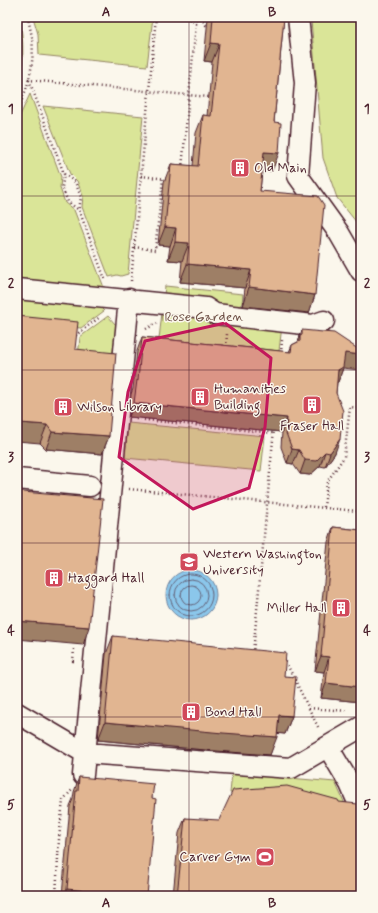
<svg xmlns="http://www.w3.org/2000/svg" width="378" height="913" font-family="Mynerve,sans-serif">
	<rect width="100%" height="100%" fill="#fbf7ec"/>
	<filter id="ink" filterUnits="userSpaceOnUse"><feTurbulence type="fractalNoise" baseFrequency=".025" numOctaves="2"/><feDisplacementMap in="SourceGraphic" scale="8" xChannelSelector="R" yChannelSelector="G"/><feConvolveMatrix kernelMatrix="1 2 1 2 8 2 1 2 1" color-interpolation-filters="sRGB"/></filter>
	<g filter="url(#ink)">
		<path fill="#dae598" stroke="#928262" d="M17,17H19C25,42 24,66 17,90Z
			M33,17H153L147,66L39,55L38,34Z
			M310,17H361V228L337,198L323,158L311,20Z
			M30,94L61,177L60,188L65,203L74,210L105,290L17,283V122Z
			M43,106L143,116L128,274L121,276L117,275L109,277L82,207L83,196L77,181L70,174Z
			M165,286L243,294L241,314L283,317L279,351L159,339Z
			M17,295L99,306L104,311L81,328L17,322Z
			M108,316L116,325L112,363L77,367L80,337Z
			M128,423L265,436L261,471L125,458Z
			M232,773L335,782L345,804L230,793Z"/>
		<path fill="#8bc7eb" stroke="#71849e" d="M166 595a25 25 0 1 1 50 0a25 25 0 1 1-50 0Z"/>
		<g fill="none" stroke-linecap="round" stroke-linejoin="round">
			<path stroke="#646278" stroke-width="1" d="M170 595a21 21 0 1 1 42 0a21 21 0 1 1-42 0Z
				M175 595a16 16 0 1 1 32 0a16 16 0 1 1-32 0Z
				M181 595a10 10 0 1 1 20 0a10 10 0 1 1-20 0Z"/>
			<defs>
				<path id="minor" d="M298,17L305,83L298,176L339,233L361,271
					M17,289L206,308L215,314L313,325L324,321
					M17,479L90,486
					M17,713L85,753L291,768L361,727
					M328,747L350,784L361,809
					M83,775L129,299"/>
			</defs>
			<use href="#minor" stroke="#4a1f2b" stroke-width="23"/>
			<path stroke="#4a1f2b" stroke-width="2.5" stroke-dasharray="1 3" stroke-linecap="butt" d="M201,18L206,25H211
				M196,24L197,17L211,19
				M17,111C28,88 35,64 32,38C31,31 29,24 28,17
				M182,168L196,24L186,17
				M64,174L75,182L81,197L79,210
				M141,176L167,179
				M134,247L155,250L163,179
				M105,279L79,210L68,202L62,187L64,174L29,80L209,97
				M131,281L156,17
				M146,329L157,323
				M76,336V335L100,317
				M226,347L227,334
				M281,353L282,340
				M136,419L273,433
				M129,489L357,511
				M324,507L327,482L344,457L350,407L361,408
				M74,649L73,661H75
				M253,653L274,429
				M284,658L319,729
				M309,708L348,711
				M56,896L59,839L63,800L72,790"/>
			<use href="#minor" stroke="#fbf7ec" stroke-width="20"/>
		</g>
		<path fill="#c29c7d" stroke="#4a1f2b" d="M208,17H284L274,122L272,171L262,170L260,191L315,295L309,313L243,306L245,288L180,282L182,261L168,260L170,246L158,245L164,182L171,164L193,166L196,133L203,115L207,116L212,62L204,61Z
			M17,316L75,349L109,436L102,454L46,449L40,443Z
			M302,330L343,368L338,382H337L336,393L335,453L325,467L320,466L310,475L300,474L293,464L287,463L281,447L282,432L129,417L131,394L133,389L137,351L142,337L289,352L292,345L298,342Z
			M333,527L361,530V702L321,698L324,672L315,671L328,542Z
			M113,636L284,676L292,716L285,734L277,733L270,755L216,751L98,740L106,654Z
			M79,777L152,798L147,896H62L70,806L73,799L74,792Z
			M185,818L358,853L361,896H173L179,833Z"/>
		<path fill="#9e7f66" stroke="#4a1f2b" d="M211,43L219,44L212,62L204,61Z
			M264,152L279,153L272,171L257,170Z
			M165,227L176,228L170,246L158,245Z
			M175,242L189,243L182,261L168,260Z
			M187,264L251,270L245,288L180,282Z
			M249,287L315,295L309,313L243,306Z
			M345,353L361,355V370L343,368L338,382L333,384Z
			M134,403L287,418L282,432L129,417Z
			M20,423L47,425L40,443L17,441Z
			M52,432L109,436L102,454L46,449Z
			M340,439L335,453L325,467L330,453Z
			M292,449L299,450L293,464L287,463Z
			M325,452L320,466L310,475L300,474L305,460Z
			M17,621L89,627L83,645L17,639Z
			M321,656L329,657L324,672L315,671Z
			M326,683L361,687V702L321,698Z
			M279,715L292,716L285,734L272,733Z
			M105,722L277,737L270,755L216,751L98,740Z
			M67,889L86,891L84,896H64Z"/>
		<path fill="#e1b591" stroke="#4a1f2b" d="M213,17H284L274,122L281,123L279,153L264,152L260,191L318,196L324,205L315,295L249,287L251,270L187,264L189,243L175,242L176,228L165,227L171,164L198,166L203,115L211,116L219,44L211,43Z
			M17,316L78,322L75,349L116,353L109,436L52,432L47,425L20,423L17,452Z
			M302,330L334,333L361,351V355L345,353L343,367L338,370L336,393L343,411L340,439L330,453L325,452L316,461L305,460L299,450L292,449L286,433L287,418L134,403L137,380L138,381L142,337L291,352L292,345L300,341V336L302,335Z
			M17,484L23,492L103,499L89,627L17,621Z
			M333,527L361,530V687L326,683L329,657L321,656Z
			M113,636L286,653L284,676L296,677L292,716L279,715L277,737L223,733L105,722Z
			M79,777L154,784L152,798L156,799L147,896H85L86,891L67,889L76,791H78Z
			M287,786L338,800L339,802L358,804V853L361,854V896H177L185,818L219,820L233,790Z"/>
	</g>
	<path fill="#c2185b" fill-opacity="0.2" stroke="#c2185b" stroke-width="3" stroke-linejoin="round" d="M225,323L271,358L265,427L249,488L193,509L119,457L128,392L145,341Z"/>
	<path fill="none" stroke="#4a1f2b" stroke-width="1" stroke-opacity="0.55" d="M189,17V896M17,196H361M17,370H361M17,543H361M17,717H361"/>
	<defs>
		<symbol id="building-square" viewBox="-11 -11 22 22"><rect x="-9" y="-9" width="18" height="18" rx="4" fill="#d1495b" stroke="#fbf7ec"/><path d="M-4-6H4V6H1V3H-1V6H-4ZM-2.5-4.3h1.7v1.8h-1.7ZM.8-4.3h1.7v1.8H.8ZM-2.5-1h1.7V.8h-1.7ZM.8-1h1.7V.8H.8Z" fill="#fff"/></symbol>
		<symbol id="university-square" viewBox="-11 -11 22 22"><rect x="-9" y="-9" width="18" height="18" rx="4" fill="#d1495b" stroke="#fbf7ec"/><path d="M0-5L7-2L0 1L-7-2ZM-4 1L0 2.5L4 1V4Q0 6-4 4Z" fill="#fff"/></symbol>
		<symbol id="stadium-square" viewBox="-11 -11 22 22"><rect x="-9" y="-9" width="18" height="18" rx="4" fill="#d1495b" stroke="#fbf7ec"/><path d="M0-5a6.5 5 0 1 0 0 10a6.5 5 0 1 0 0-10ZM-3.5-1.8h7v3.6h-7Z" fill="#fff"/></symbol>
	</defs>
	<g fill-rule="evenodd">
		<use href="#building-square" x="229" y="157" width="22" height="22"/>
		<use href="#building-square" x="189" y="386" width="22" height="22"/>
		<use href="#building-square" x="301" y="394" width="22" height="22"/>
		<use href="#building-square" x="52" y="396" width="22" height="22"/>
		<use href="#university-square" x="178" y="551" width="22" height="22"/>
		<use href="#building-square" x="43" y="567" width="22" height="22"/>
		<use href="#building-square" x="330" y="597" width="22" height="22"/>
		<use href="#building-square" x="180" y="701" width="22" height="22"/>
		<use href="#stadium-square" x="254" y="846" width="22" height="22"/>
	</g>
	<g text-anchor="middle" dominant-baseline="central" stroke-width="3" stroke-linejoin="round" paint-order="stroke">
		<g font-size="14" fill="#4a1f2b" stroke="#fbf7ec" text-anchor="start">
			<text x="254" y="168">Old Main</text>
			<text x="214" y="389">Humanities<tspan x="214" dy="16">Building</tspan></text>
			<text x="77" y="407">Wilson Library</text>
			<text x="312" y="426" text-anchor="middle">Fraser Hall</text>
			<text x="203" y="554">Western Washington<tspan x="203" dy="16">University</tspan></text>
			<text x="68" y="578">Haggard Hall</text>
			<text x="327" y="608" text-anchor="end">Miller Hall</text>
			<text x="205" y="712">Bond Hall</text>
			<text x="251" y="857" text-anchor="end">Carver Gym</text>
		</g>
		<g font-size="14" fill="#6e5046" stroke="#fbf7ec">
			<text x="204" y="317">Rose Garden</text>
		</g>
	</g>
	<rect width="378" height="913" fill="none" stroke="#fbf7ec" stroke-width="44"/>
	<rect x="22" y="22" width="334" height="869" fill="none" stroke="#4a1f2b" stroke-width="1.5"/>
	<g font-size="13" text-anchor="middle" font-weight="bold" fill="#4a1f2b">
		<text x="106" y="16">A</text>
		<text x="272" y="16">B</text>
		<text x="11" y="113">1</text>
		<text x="367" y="113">1</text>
		<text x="11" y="287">2</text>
		<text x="367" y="287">2</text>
		<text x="11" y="461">3</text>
		<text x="367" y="461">3</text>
		<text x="11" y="635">4</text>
		<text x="367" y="635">4</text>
		<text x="11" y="809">5</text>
		<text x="367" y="809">5</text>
		<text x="106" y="907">A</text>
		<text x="272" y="907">B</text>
	</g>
</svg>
